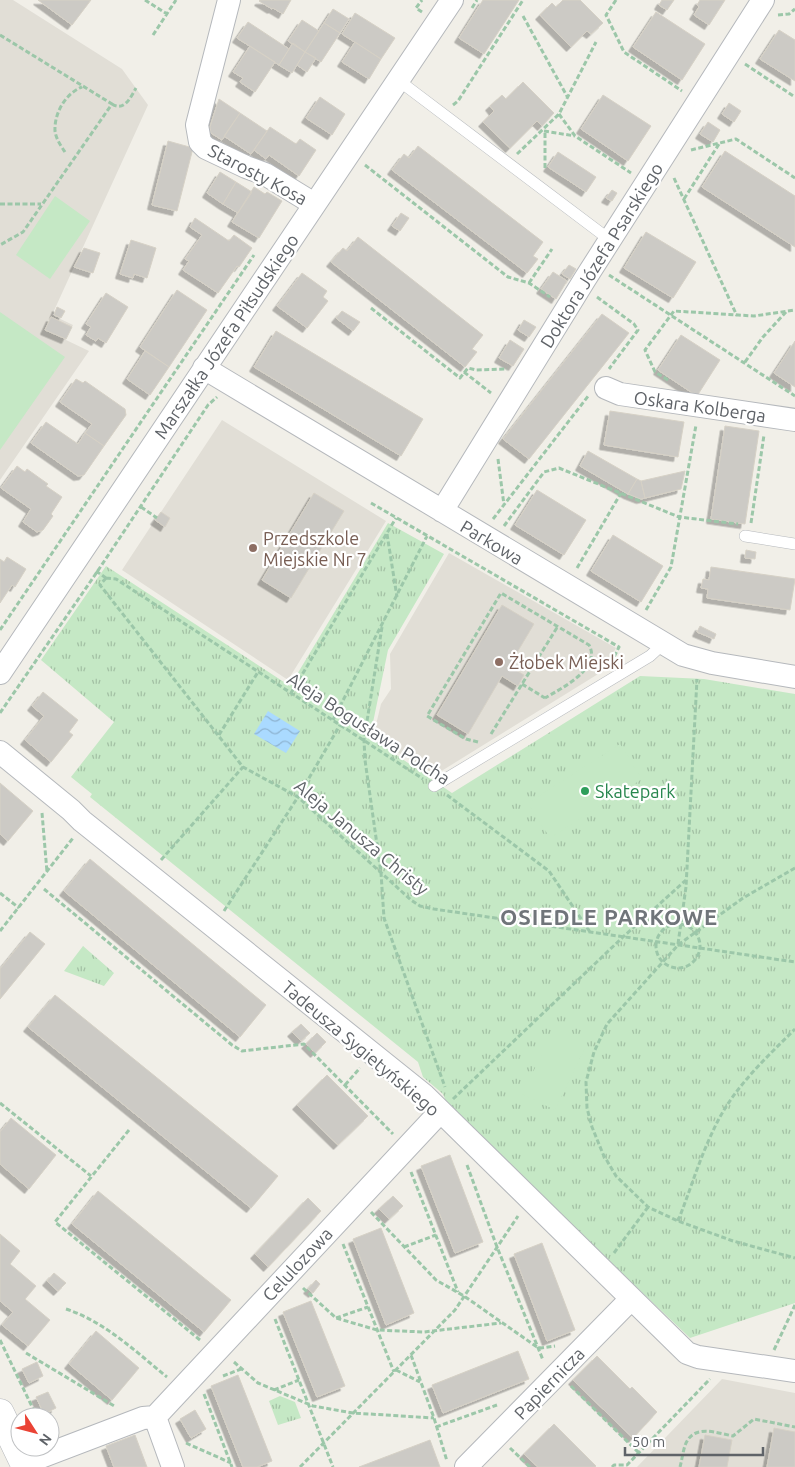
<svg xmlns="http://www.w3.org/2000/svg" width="795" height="1467" font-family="Ubuntu,sans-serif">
	<defs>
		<pattern id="grass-tufts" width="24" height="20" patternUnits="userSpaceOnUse" patternTransform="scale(1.25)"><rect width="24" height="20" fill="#c5e8c5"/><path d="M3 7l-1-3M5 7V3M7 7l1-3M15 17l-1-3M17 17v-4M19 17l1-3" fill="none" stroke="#a3c0a4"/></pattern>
		<pattern id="water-waves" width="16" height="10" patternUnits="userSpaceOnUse" patternTransform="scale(1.25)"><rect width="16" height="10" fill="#aadaff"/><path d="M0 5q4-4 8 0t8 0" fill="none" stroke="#8eb4d2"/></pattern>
		<filter id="shadow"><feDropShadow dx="-4.5" dy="4.5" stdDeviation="0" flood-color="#0004"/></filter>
	</defs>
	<rect width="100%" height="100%" fill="#f1efe8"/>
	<path fill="#e1ded6" d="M0,0H13L122,69L148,105L52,315L73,325L66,340L89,351L0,480Z
		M222,420L386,521L288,680L122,570L155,520L165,527L170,518L161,512Z
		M449,553L616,648L603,671L435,775L373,737L381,704L391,689L390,654Z
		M722,1379L795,1393V1467H637Z"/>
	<path fill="url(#grass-tufts)" d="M388,523L444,554L388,650L370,737L452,793L640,676L704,679L795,694V1303L690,1338L449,1109L443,1094L423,1077L418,1062L90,797L92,794L71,777L114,722L41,660L106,566L290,686Z
		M83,946L114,973L104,986L64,971Z
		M280,1396L295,1402L301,1418L278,1425L269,1401Z"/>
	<path fill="#c5e8c5" d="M55,196L90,221L50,279L16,255Z
		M0,312L65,357L0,450Z
		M620,744L642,779L550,838L528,803Z
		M554,1030L586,1046L555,1110L522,1094Z"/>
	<path fill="url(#water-waves)" d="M268,711L300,731L286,753L254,734Z"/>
	<path fill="#cccac5" stroke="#d6d1c6" filter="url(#shadow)" d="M38,0H91L72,25Z
		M260,0H291L283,14L273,8L272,9L259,1Z
		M483,0H519L484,54L459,38Z
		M563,0H580L603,23L591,34L587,31L571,47L540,15L552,3L556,7Z
		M662,0H674L667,10L659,5Z
		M700,0H725L709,25L694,15L699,7L697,5Z
		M333,9L349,19L340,33L324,23Z
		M656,12L705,44L682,80L633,47Z
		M355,13L395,38L381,59L342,34Z
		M302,20L319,31L305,52L288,41Z
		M248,22L289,49L279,65L237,38Z
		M324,23L340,33L321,62L305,52Z
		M779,30L795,40V81L760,59Z
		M355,42L381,59L369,79L342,62Z
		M293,43L305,52L292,73L279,65Z
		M250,46L275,62L255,92L240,82L243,78L233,72Z
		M305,52L316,58L307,72L297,65Z
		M523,82L554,113L542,126L537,121L510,148L483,122L494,111L490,106L502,95L506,99Z
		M603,95L651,126L628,161L581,129Z
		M320,97L345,114L332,135L306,118Z
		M219,99L240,113L222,140L211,133L210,127Z
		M729,103L741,111L734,122L722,114Z
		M240,113L267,131L251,154L224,136Z
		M708,122L720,130L713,142L700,134Z
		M270,127L296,144L300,139L316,150L299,176L269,155L266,159L254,150Z
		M168,141L193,148L177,211L152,205Z
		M418,146L543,242L533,256L538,259L527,273L392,170L404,154L409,158Z
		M725,151L795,196V247L702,187Z
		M558,152L596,177L586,192L548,167Z
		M220,172L236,182L223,204L207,193Z
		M236,182L252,192L238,213L223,204Z
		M254,187L265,194L267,192L282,201L259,238L232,222Z
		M612,190L617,193L612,201L606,198Z
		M401,213L409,218L400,231L392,226Z
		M195,218L229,241L234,235L252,248L239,267L237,266L218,293L183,270L189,261L185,259L202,235L190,227Z
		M646,232L696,262L673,298L624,268Z
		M358,237L483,335L472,349L477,352L465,367L331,262L343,248L347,251Z
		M131,240L156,248L147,278L134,274L133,278L120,274Z
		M84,248L100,253L93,273L74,267Z
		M569,265L576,269L570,279L562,274Z
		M553,272L567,281L556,299L541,289Z
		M302,273L327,291L323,297L328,301L307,328L277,306Z
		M177,290L207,310L169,367L140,347Z
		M106,293L128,307L106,343L98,338L96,341L86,335L91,327L86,324Z
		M57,307L65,311L61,318L54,315Z
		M342,311L360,322L353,331L336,318Z
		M602,314L629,333L529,459L503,439Z
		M51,317L72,327L66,339L45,330Z
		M524,320L536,327L529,337L518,330Z
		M276,331L423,419L401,456L254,367Z
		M681,335L720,360L697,396L658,370Z
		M510,340L524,349L513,366L499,358Z
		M795,341V387L774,373Z
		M145,351L169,367L150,395L127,379Z
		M76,379L83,383L85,381L125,409L126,415L104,446L85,433L92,424L60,402Z
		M610,411L684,422L678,457L604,445Z
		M46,422L78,444L85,433L104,446L84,475L78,476L31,443Z
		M725,426L759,431L745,524L711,519Z
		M588,451L637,479L628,494L580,466Z
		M17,466L25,472L27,469L48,484L46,486L62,497L51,514L53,516L43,530L37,532L23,522L31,509L1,488Z
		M685,471L681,489L645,498L641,481Z
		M637,479L641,481L645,498L641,499L628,494Z
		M537,490L586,520L564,555L515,525Z
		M314,493L344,511L291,598L262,580Z
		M161,512L170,518L165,527L155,520Z
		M613,535L663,566L641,602L591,571Z
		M746,550L756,552L755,559L745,558Z
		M7,557L26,569L15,587L12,585L0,603V559L4,562Z
		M711,567L795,579L790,610L707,598L708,589L701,588L703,579L709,580Z
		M502,605L534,624L509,666L524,675L518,686L502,676L468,734L437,715Z
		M700,626L716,634L714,639L697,632Z
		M43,692L78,720L69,732L73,735L51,762L25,740L44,716L32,706Z
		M0,783L33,811L8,841L0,834Z
		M90,859L266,1005L240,1037L64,891Z
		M30,932L45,944L0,999V969Z
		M55,995L278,1176L251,1208L28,1027Z
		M301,1024L310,1033L301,1041L292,1032Z
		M317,1033L326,1042L315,1053L306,1044Z
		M327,1075L368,1116L338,1145L297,1105Z
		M11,1118L56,1155L29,1189L0,1164V1132Z
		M450,1155L483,1242L455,1253L421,1166Z
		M98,1191L231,1300L204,1332L72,1224Z
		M393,1196L403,1206L389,1219L379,1209Z
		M308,1198L321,1211L268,1267L255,1254Z
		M381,1228L414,1313L386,1325L353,1239Z
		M0,1234L20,1251L10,1264L36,1286L25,1299L50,1320L28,1346L2,1325L13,1312L0,1301Z
		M542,1243L575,1330L547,1341L514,1254Z
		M54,1273L66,1283L58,1291L47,1281Z
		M316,1280L320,1284L313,1293L308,1289Z
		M311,1301L345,1386L317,1397L283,1312Z
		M96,1331L139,1368L112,1400L69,1364Z
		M518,1351L529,1379L443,1413L432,1385Z
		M597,1356L630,1389L632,1387L657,1412L633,1438L573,1380Z
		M37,1362L43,1376L29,1383L22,1369Z
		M238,1375L272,1461L257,1467H243L211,1386Z
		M48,1392L56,1408L44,1414L36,1397Z
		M195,1410L206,1429L191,1438L180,1419Z
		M554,1424L596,1466L595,1467H538L524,1454Z
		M774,1428L795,1432V1467H767Z
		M135,1435L147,1467H114L106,1446Z
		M705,1435L732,1440L727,1467H699Z
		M430,1440L440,1467H359Z"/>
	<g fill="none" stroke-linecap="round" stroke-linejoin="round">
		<defs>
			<path id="service" d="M398,80L610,240
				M745,536L795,544
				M434,786L650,656L663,644"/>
			<path id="minor" d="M229,0L197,125L200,142L206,148L246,167L265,174L314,204
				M204,368L683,655L712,663L795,677
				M606,388L620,394L795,420
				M442,511L585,279L763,0
				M0,673L452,0
				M0,752L71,810L82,821L424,1095L687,1353L698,1357L795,1371
				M25,1463L143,1418L155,1417
				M173,1467L155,1417L440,1112
				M466,1467L631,1299"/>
			<path id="tertiary" d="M0,1413L26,1467"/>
		</defs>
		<use href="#service" stroke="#b5b8bc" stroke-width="12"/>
		<use href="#minor" stroke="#b5b8bc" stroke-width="24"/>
		<use href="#tertiary" stroke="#b5b8bc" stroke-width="29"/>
		<path stroke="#9cc7a9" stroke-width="3" stroke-dasharray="5 2.5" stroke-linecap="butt" d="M145,0L167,14
			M616,0L606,15L624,52L682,91
			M472,8L477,0
			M422,12L416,8L422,0
			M778,15L789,14L795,9
			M523,16L568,98
			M0,35L112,104L23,232L0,245
			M153,35L176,0
			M745,64L795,97
			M112,104C124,112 131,97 136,88
			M453,105L458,101L523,0
			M559,114L575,136L631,173
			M544,131L575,136
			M691,150L736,139L795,178
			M65,152C61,146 56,139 55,131C54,113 66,93 82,87
			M517,154L559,114L596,42
			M365,165L508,277L529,283L550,297
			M545,168V132
			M674,178L737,316
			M684,199L719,144
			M0,204H41
			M609,275L795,396
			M529,283L552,249
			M597,297L634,324L638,330L609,369
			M371,308L460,378L468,368L476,370L507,369
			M745,362L763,337L786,312
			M464,372L491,393
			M668,380L655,372L645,350L674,311L754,316L795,310
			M498,459L504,505
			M371,503L619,647L611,663
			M141,507L157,518
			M493,519L589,395
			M751,523L764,435
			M504,526L544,472L559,468L679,517L738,524
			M387,534L397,597
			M577,568L621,493
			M96,571L106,578
			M106,578L100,585L243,767L298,797L411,900L420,906L434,909L795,962
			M106,578L116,579L423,779
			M646,610L671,567L696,425
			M382,627L364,740L365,760L381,873L384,918L445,1087
			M0,630L254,255
			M522,684L545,698
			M291,693L396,518
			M0,713L97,572L208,405L217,397
			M333,720L427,536
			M491,734L558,626
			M219,735L258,672
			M478,742L466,739L427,716L501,593L589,645C602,668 562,688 545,698
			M447,795L549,871L590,932
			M42,813L47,872
			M161,860L243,767
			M795,868L743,898L678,945L607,1024L594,1052L586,1082L587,1108L592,1127L603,1154L616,1176L648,1207L678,1221L733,1241L795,1258
			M44,889L232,1045L242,1051L304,1044L393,1134
			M0,893L19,908
			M224,911L298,797L340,725
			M656 946a22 22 0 1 1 44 0a22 22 0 1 1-44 0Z
			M0,931L73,838
			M678,944L686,887L697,679
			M345,1085L360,1068
			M453,1099L623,937L686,880
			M0,1103L91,1176
			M129,1130L55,1222L200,1340
			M467,1165L497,1247L543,1360
			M411,1172L458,1292
			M371,1212L436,1280L464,1296L537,1347L541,1348L555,1346
			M678,1221C690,1191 699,1160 713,1131C731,1090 764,1060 795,1029
			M343,1244L394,1372
			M404,1247L436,1235
			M614,1253L648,1207
			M303,1288L336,1318L377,1330L424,1332L501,1323
			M66,1309C105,1322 135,1351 167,1377
			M336,1318L368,1307
			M275,1319L333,1467
			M0,1340L37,1417
			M774,1350L795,1305
			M26,1353L116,1407
			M411,1355L434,1418L447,1461
			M234,1362L258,1383L313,1406L353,1413L434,1418
			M396,1370L420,1382
			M223,1376L241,1369
			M571,1386L639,1453
			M274,1390L299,1380
			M204,1394L232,1467
			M436,1427L497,1405
			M186,1443L231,1463
			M510,1448L530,1467
			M300,1467L455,1310L518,1216
			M612,1467L614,1465H627L710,1379
			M680,1467C682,1460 683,1450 686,1443C695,1424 717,1433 733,1436L754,1419L795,1427"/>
		<use href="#service" stroke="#fff" stroke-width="11"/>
		<use href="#minor" stroke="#fff" stroke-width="22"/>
		<use href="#tertiary" stroke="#fff" stroke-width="28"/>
	</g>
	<g fill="#8d6e63" stroke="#fff" stroke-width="2">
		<circle cx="253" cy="548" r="5"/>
		<circle cx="499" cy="662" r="5"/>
	</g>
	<circle fill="#2e9e5b" stroke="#fff" stroke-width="2" cx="585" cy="791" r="5"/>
	<g text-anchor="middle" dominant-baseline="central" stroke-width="4.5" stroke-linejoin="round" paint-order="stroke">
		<g font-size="18" fill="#5f6368" stroke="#fff">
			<text transform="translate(258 174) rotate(28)">Starosty Kosa</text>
			<text transform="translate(601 255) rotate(-58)">Doktora Józefa Psarskiego</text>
			<text transform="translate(226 336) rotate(-56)">Marszałka Józefa Piłsudskiego</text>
			<text transform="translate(700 406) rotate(8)">Oskara Kolberga</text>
			<text transform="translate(492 542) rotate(31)">Parkowa</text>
			<text transform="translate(369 728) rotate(33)">Aleja Bogusława Polcha</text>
			<text transform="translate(362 837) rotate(40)">Aleja Janusza Christy</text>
			<text transform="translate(361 1048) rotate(40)">Tadeusza Sygietyńskiego</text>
			<text transform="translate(297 1264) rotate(-47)">Celulozowa</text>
			<text transform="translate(549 1383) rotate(-46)">Papiernicza</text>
		</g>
		<g font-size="18" fill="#785e54" stroke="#fff" text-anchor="start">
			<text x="263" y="538">Przedszkole<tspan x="263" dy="21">Miejskie Nr 7</tspan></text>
			<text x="509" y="662">Żłobek Miejski</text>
		</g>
		<g font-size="18" fill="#27864d" stroke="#fff" text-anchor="start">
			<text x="595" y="791">Skatepark</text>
		</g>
		<g font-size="22" font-weight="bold" letter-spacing="1" fill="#70757a" stroke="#fff">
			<text x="609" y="916">OSIEDLE PARKOWE</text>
		</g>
	</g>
	<g transform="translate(35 1432) rotate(126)"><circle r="24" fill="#ffffff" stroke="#bfc1c3"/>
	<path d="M0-4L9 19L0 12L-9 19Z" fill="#ea4335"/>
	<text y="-8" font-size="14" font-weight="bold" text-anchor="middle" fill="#5f6368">N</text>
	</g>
	<path d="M625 1447v8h138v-8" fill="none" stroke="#5f6368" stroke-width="2.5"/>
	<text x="632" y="1447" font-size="15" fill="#5f6368" stroke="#ffffff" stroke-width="4" paint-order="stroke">50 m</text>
</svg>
